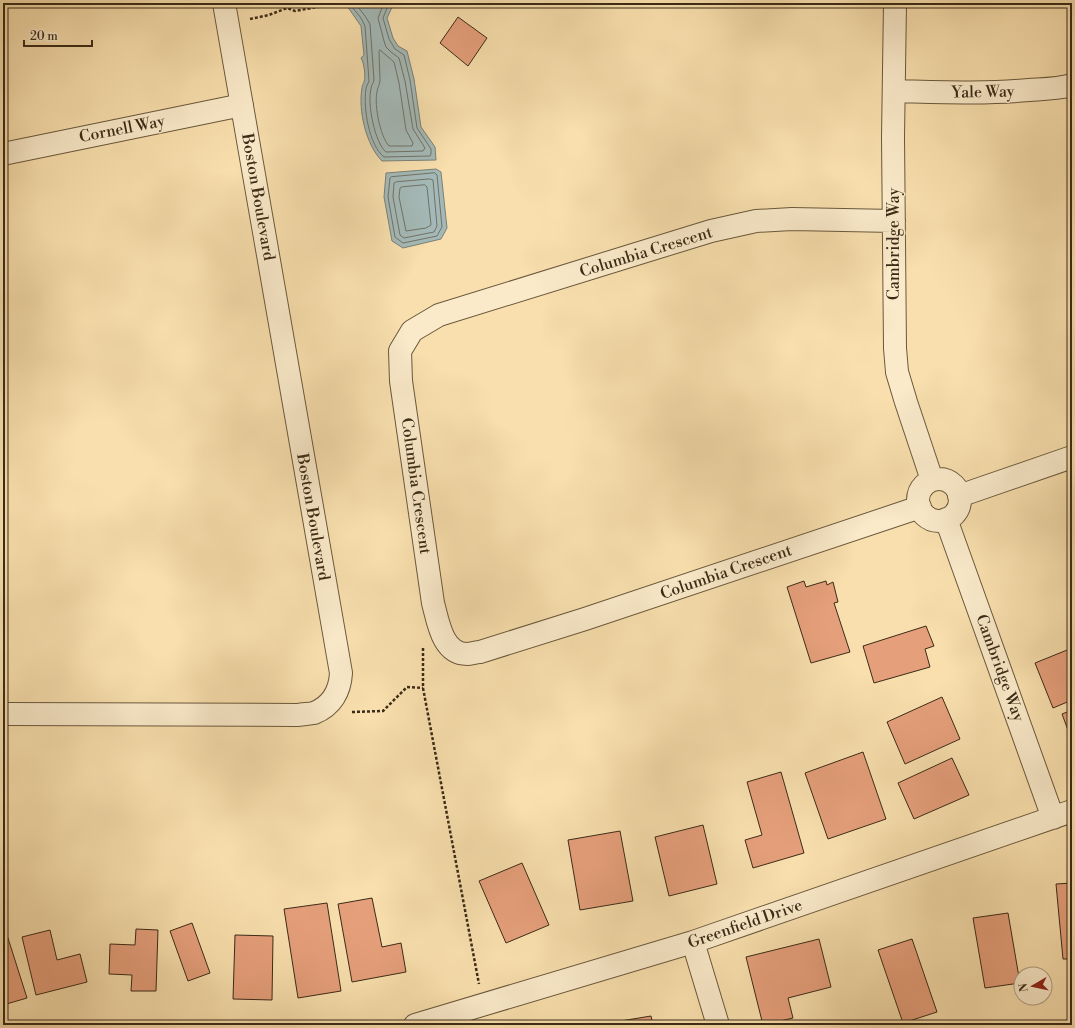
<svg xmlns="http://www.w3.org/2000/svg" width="1075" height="1028" font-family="'Libre Bodoni',serif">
	<rect width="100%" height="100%" fill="#f8dfad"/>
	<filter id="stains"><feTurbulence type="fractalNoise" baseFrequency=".005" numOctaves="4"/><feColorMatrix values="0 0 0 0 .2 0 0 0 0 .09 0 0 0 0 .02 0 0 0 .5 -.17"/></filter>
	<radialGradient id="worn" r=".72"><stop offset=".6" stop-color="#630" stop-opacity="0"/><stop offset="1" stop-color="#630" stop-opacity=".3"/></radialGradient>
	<path fill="#a4b9b7" stroke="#7a8077" d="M345,3H394L387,18L393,38L398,46L407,51L414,79L421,127L435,147L436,160L382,161C366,145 358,110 362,88C363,82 362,87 364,82C366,77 364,62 361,58L364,55L361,26Z
		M436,169L441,172L447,228L441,239L403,248L392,241L384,197L386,173Z"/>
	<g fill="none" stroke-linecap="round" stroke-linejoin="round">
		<path stroke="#707267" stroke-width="1" d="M349,3L361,18L365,26L369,81C368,84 366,86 366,89C363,108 369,145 384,157L430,156L431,154V149L417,128L410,80L404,55L395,49L389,39L383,18L389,3
			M355,3L365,16L370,24L374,80C373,84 371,86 371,89C367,104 375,143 386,152L423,151L425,148L413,129L405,81L399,58L391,52L386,47L384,41L378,18L384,3
			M380,50L394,62L399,83L406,130L413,143L412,146H389C380,136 374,105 377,92C377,88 380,85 380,80C380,71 379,61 379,52Z
			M435,173L437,175L442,227L437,236L403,243L395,237L388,197L390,178L391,177Z
			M430,179L433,180L437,226L434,232L404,238L400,235L393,197L394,183L396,182Z
			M425,185L427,187L431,225L426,228L406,231L399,197L400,188L402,187Z"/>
	</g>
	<path fill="#e59f7b" stroke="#3b2b17" d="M458,17L487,38L468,66L440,43Z
		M804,581L806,587L826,581L827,585L833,582L838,602L834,603L850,652L811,663L787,587Z
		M926,626L934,646L925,649L930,667L874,683L863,646Z
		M1072,648V700L1053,708L1035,663Z
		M942,697L960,739L905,764L887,722Z
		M1072,710V741L1062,714Z
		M863,752L886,819L828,839L805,773Z
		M952,758L969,795L914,819L898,783Z
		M781,772L804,853L753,868L745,840L762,835L747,782Z
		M703,825L717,884L669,896L655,837Z
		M620,831L633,901L580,910L568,840Z
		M522,863L549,925L506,943L479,881Z
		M1072,883V959H1063L1056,884Z
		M372,898L382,947L401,943L406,972L352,982L338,904Z
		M327,903L341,991L298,998L284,909Z
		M1008,913L1020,983L985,988L973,918Z
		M192,923L210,973L188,981L170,931Z
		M136,929L158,930L156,991H131L132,975L109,974L110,944L135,945Z
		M50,930L57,960L80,954L87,982L36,995L22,937Z
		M7,935L27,998L3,1005V936Z
		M235,935L273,936L272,1000L233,999Z
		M819,939L831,987L788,998L793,1018L763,1025L746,957Z
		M912,939L937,1012L903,1023L878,950Z
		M651,1016L653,1025H596Z"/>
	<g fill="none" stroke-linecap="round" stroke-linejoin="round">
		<defs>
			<path id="street" d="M895,3L893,137L895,348L897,372L906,402L932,480
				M894,91C939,92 984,94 1029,90C1044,89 1058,89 1072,85
				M3,154L242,105
				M894,221L792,219L756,221L711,231L633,255L439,315L412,331L400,351L401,381L433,603C438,621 442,654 467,654C471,654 476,652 480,652L585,619L920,507
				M918 500a21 21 0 1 1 42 0a21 21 0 1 1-42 0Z
				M959,496L1072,457
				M946,519L1053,818
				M3,714L298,715C303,714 309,714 314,713C332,706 340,691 341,673L224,3
				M693,942L718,1025
				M415,1025L693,942L1072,811"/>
		</defs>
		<use href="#street" stroke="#6a583c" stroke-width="24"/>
		<path stroke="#3b2b17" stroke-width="2.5" stroke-dasharray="3 2" stroke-linecap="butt" d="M250,19L269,15L287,8L295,11L323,6
			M423,648V688L479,984
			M352,712L383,711L407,687L423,688"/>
		<use href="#street" stroke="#faeaca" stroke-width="22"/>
	</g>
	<g text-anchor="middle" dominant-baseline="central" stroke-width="3" stroke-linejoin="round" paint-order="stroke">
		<g font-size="16" fill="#3b2b17" stroke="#faeaca">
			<text transform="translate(983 92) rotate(-1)">Yale Way</text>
			<text transform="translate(122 129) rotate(-11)">Cornell Way</text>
			<text transform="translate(258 197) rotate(80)">Boston Boulevard</text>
			<text transform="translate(894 244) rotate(-90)">Cambridge Way</text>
			<text transform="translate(646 252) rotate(-17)">Columbia Crescent</text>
			<text transform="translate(416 486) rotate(82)">Columbia Crescent</text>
			<text transform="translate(313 517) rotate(80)">Boston Boulevard</text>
			<text transform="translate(726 572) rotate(-19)">Columbia Crescent</text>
			<text transform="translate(1000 668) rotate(70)">Cambridge Way</text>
			<text transform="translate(745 924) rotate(-19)">Greenfield Drive</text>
		</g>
	</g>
	<rect width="1075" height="1028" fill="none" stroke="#f8dfad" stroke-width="16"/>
	<rect x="4" y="4" width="1067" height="1020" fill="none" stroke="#3b2b17" stroke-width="2"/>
	<rect x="8" y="8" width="1059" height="1012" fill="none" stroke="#3b2b17"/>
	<g transform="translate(1033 986) rotate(261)"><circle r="19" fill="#faeaca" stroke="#ae9e82"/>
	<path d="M0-3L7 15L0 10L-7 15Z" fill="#8f2418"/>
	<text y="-6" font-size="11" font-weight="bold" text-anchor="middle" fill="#3b2b17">N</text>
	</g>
	<path d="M24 40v6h68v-6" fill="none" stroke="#3b2b17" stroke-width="2"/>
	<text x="30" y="40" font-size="12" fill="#3b2b17" stroke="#faeaca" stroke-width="3" paint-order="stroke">20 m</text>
	<rect width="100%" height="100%" filter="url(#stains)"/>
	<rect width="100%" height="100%" fill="url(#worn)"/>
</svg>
